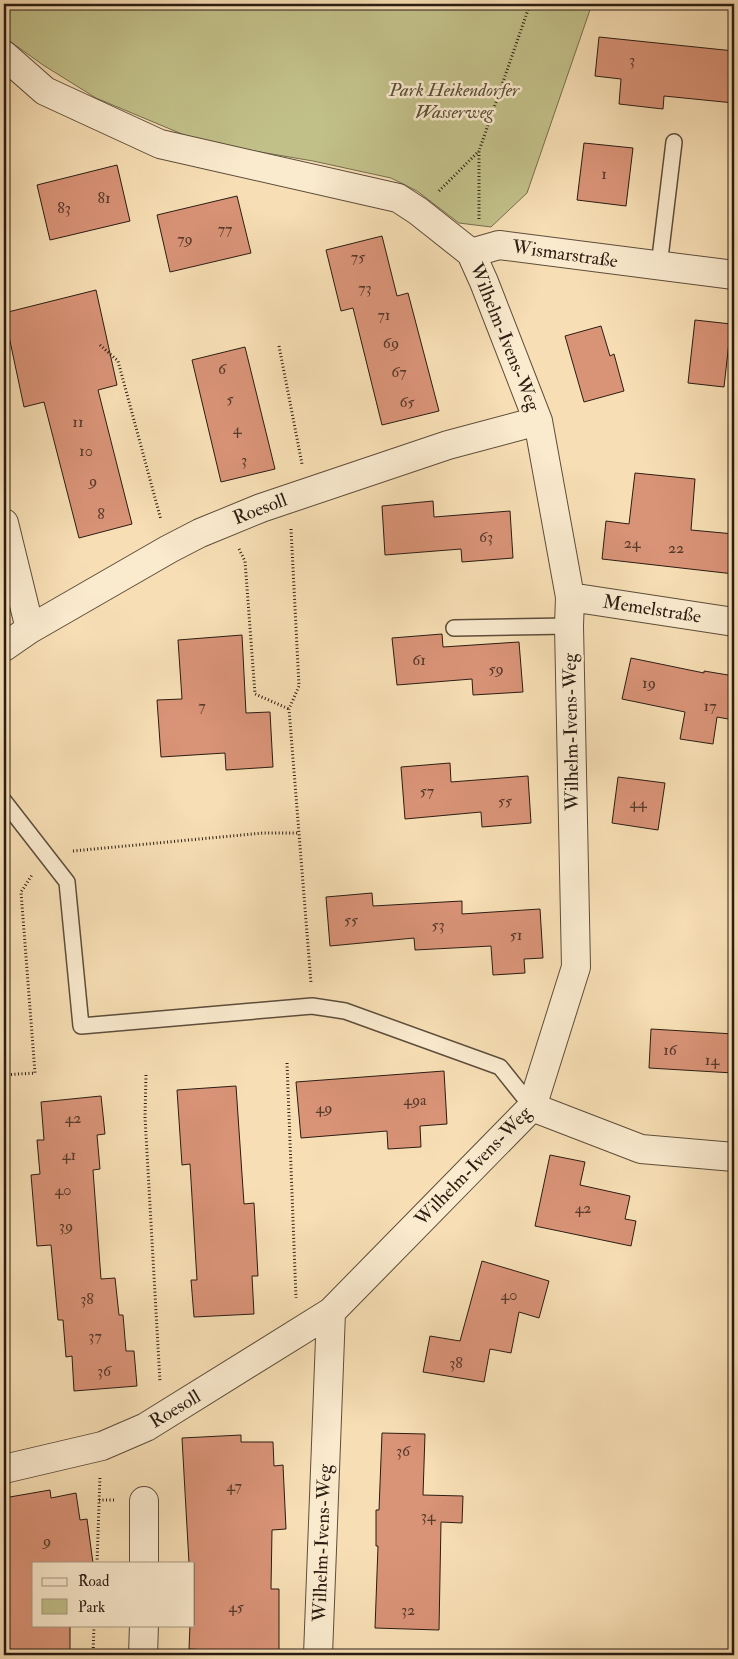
<svg xmlns="http://www.w3.org/2000/svg" width="738" height="1659" font-family="'IM FELL Double Pica',serif">
	<rect width="100%" height="100%" fill="#f7deb4"/>
	<filter id="stains"><feTurbulence type="fractalNoise" baseFrequency=".004" numOctaves="4"/><feColorMatrix values="0 0 0 0 .2 0 0 0 0 .09 0 0 0 0 .02 0 0 0 .5 -.17"/></filter>
	<radialGradient id="worn" r=".72"><stop offset=".6" stop-color="#630" stop-opacity="0"/><stop offset="1" stop-color="#630" stop-opacity=".3"/></radialGradient>
	<path fill="#c2c089" stroke="#766e4e" d="M4,4H592L527,193L491,227L459,223L417,191L391,178L313,161L201,142L96,98L43,65L4,37Z"/>
	<path fill="#d99377" stroke="#2a1d12" d="M599,37L734,51V103L664,96L663,109L619,104L621,79L595,76Z
		M584,143L633,148L626,206L577,200Z
		M117,165L130,221L50,240L37,185Z
		M237,196L251,253L170,272L157,215Z
		M382,236L397,296L408,293L439,411L382,425L353,308L341,311L326,250Z
		M96,290L117,385L98,390L132,524L79,538L44,402L24,407L4,313Z
		M695,320L731,324L724,387L688,383Z
		M601,326L610,356L614,354L624,391L584,402L565,336Z
		M245,347L275,469L221,482L192,360Z
		M635,473L695,479L691,530L734,534V574L602,559L606,521L629,524Z
		M433,501L434,517L510,511L513,558L462,562L461,549L385,555L382,506Z
		M442,634L443,647L519,642L523,692L473,695L472,679L397,685L392,638Z
		M242,635L246,713L270,712L273,767L226,770L225,753L161,757L157,700L182,699L178,640Z
		M631,658L704,673V671L734,676V720L717,717L713,744L680,739L685,712L622,699Z
		M450,763L451,782L528,776L531,823L482,827L481,812L405,819L401,767Z
		M618,777L665,783L658,830L612,823Z
		M372,893L373,906L462,901V914L540,909L543,958L524,959L525,973L493,975L491,946L415,950L414,938L330,946L326,897Z
		M651,1029L734,1034L733,1073L649,1068Z
		M444,1071L447,1124L420,1126L421,1147L388,1149L387,1131L301,1138L296,1082Z
		M236,1086L244,1204L254,1203L258,1276H252L254,1314L194,1317L191,1280H197L190,1164L182,1165L177,1090Z
		M101,1096L105,1134L97,1135L100,1169L93,1170L101,1279L115,1278L119,1315H123L126,1351H134L137,1386L74,1391L72,1356L66,1357L63,1320H58L51,1245L37,1246L31,1175L40,1174L37,1140H44L41,1102Z
		M550,1155L585,1162L580,1185L630,1196L625,1219L636,1221L631,1246L535,1226Z
		M482,1261L549,1281L539,1318L519,1312L511,1353L490,1349L484,1382L423,1372L430,1336L460,1341Z
		M382,1433L425,1434L423,1495L463,1496L462,1523L441,1522L439,1630L375,1628L378,1546H376V1510H379Z
		M241,1435V1442H273L274,1466L283,1465L286,1529L272,1530L271,1589H279V1654L189,1649L190,1625H194V1563H189L182,1438Z
		M50,1490L51,1498L76,1493L80,1520L87,1519L93,1563H34V1625H70V1655H4V1498Z"/>
	<g fill="none" stroke-linecap="round" stroke-linejoin="round">
		<defs>
			<path id="service" d="M659,266L674,142
				M454,628L569,626
				M4,801L67,882L81,1026L312,1006L345,1011L500,1067L532,1107"/>
			<path id="minor" d="M4,55L45,91L160,144L398,198L418,211L471,253L484,282L538,421L570,597L569,626L576,967L532,1107L331,1312L318,1655
				M471,253L499,245L734,275
				M4,523L30,629
				M570,597L734,622
				M4,647L30,629L169,549L200,533L261,508L448,445L538,421
				M532,1107L641,1149L734,1157
				M4,1469L102,1446L146,1427L331,1312
				M144,1563V1501
				M143,1655L144,1625"/>
		</defs>
		<use href="#service" stroke="#5d4d3a" stroke-width="18"/>
		<use href="#minor" stroke="#5d4d3a" stroke-width="30"/>
		<path stroke="#2a1d12" stroke-width="3" stroke-dasharray="1 2.5" stroke-linecap="butt" d="M439,191L479,151
			M479,219V151L530,4
			M100,345L118,361L161,520
			M279,346L302,464
			M291,529L299,686L289,709L311,983
			M239,549L245,561L255,694L289,709
			M73,851L263,833H299
			M287,1063L296,1298
			M4,1075L35,1073L21,892L32,875
			M146,1075L145,1117L160,1382
			M99,1500H114
			M97,1563L100,1476
			M93,1655L94,1625"/>
		<use href="#service" stroke="#faeace" stroke-width="15"/>
		<use href="#minor" stroke="#faeace" stroke-width="28"/>
	</g>
	<g text-anchor="middle" dominant-baseline="central" stroke-width="5" stroke-linejoin="round" paint-order="stroke">
		<g font-size="16" fill="#563a2b">
			<text x="632" y="60">3</text>
			<text x="604" y="174">1</text>
			<text x="104" y="198">81</text>
			<text x="64" y="208">83</text>
			<text x="225" y="229">77</text>
			<text x="185" y="239">79</text>
			<text x="358" y="257">75</text>
			<text x="365" y="288">73</text>
			<text x="384" y="315">71</text>
			<text x="391" y="343">69</text>
			<text x="222" y="369">6</text>
			<text x="399" y="372">67</text>
			<text x="230" y="399">5</text>
			<text x="407" y="402">65</text>
			<text x="78" y="422">11</text>
			<text x="237" y="429">4</text>
			<text x="86" y="451">10</text>
			<text x="244" y="460">3</text>
			<text x="93" y="481">9</text>
			<text x="101" y="514">8</text>
			<text x="486" y="537">63</text>
			<text x="632" y="543">24</text>
			<text x="676" y="548">22</text>
			<text x="419" y="660">61</text>
			<text x="496" y="669">59</text>
			<text x="649" y="683">19</text>
			<text x="202" y="706">7</text>
			<text x="710" y="706">17</text>
			<text x="427" y="791">57</text>
			<text x="505" y="801">55</text>
			<text x="638" y="803">44</text>
			<text x="351" y="920">55</text>
			<text x="438" y="925">53</text>
			<text x="516" y="935">51</text>
			<text x="670" y="1050">16</text>
			<text x="712" y="1060">14</text>
			<text x="415" y="1100">49a</text>
			<text x="324" y="1108">49</text>
			<text x="73" y="1118">42</text>
			<text x="69" y="1155">41</text>
			<text x="63" y="1190">40</text>
			<text x="583" y="1208">42</text>
			<text x="66" y="1226">39</text>
			<text x="509" y="1295">40</text>
			<text x="87" y="1299">38</text>
			<text x="95" y="1336">37</text>
			<text x="456" y="1363">38</text>
			<text x="104" y="1371">36</text>
			<text x="403" y="1451">36</text>
			<text x="234" y="1486">47</text>
			<text x="428" y="1516">34</text>
			<text x="47" y="1541">9</text>
			<text x="236" y="1607">45</text>
			<text x="408" y="1610">32</text>
		</g>
		<g font-size="19" font-style="italic" fill="#584e36" stroke="#faeace">
			<text x="454" y="90">Park Heikendorfer<tspan x="454" dy="22">Wasserweg</tspan></text>
		</g>
		<g font-size="19" fill="#2a1d12" stroke="#faeace">
			<text transform="translate(565 254) rotate(8)">Wismarstraße</text>
			<text transform="translate(505 337) rotate(68)">Wilhelm-Ivens-Weg</text>
			<text transform="translate(260 509) rotate(-21)">Roesoll</text>
			<text transform="translate(652 609) rotate(9)">Memelstraße</text>
			<text transform="translate(571 732) rotate(-91)">Wilhelm-Ivens-Weg</text>
			<text transform="translate(473 1166) rotate(-46)">Wilhelm-Ivens-Weg</text>
			<text transform="translate(175 1409) rotate(-31)">Roesoll</text>
			<text transform="translate(322 1543) rotate(-88)">Wilhelm-Ivens-Weg</text>
		</g>
	</g>
	<rect width="738" height="1659" fill="none" stroke="#f7deb4" stroke-width="20"/>
	<rect x="5" y="5" width="728" height="1649" fill="none" stroke="#2a1d12" stroke-width="2.5"/>
	<rect x="10" y="10" width="718" height="1639" fill="none" stroke="#2a1d12"/>
	<rect x="32" y="1562" width="162" height="65" fill="#faeace" stroke="#a79883"/>
	<rect x="42" y="1578" width="25" height="8" fill="#faeace" stroke="#a79883"/>
	<text x="78" y="1586" font-size="15" fill="#2a1d12">Road</text>
	<rect x="42" y="1599" width="25" height="15" fill="#c2c089" stroke="#a79883"/>
	<text x="78" y="1612" font-size="15" fill="#2a1d12">Park</text>
	<rect width="100%" height="100%" filter="url(#stains)"/>
	<rect width="100%" height="100%" fill="url(#worn)"/>
</svg>
